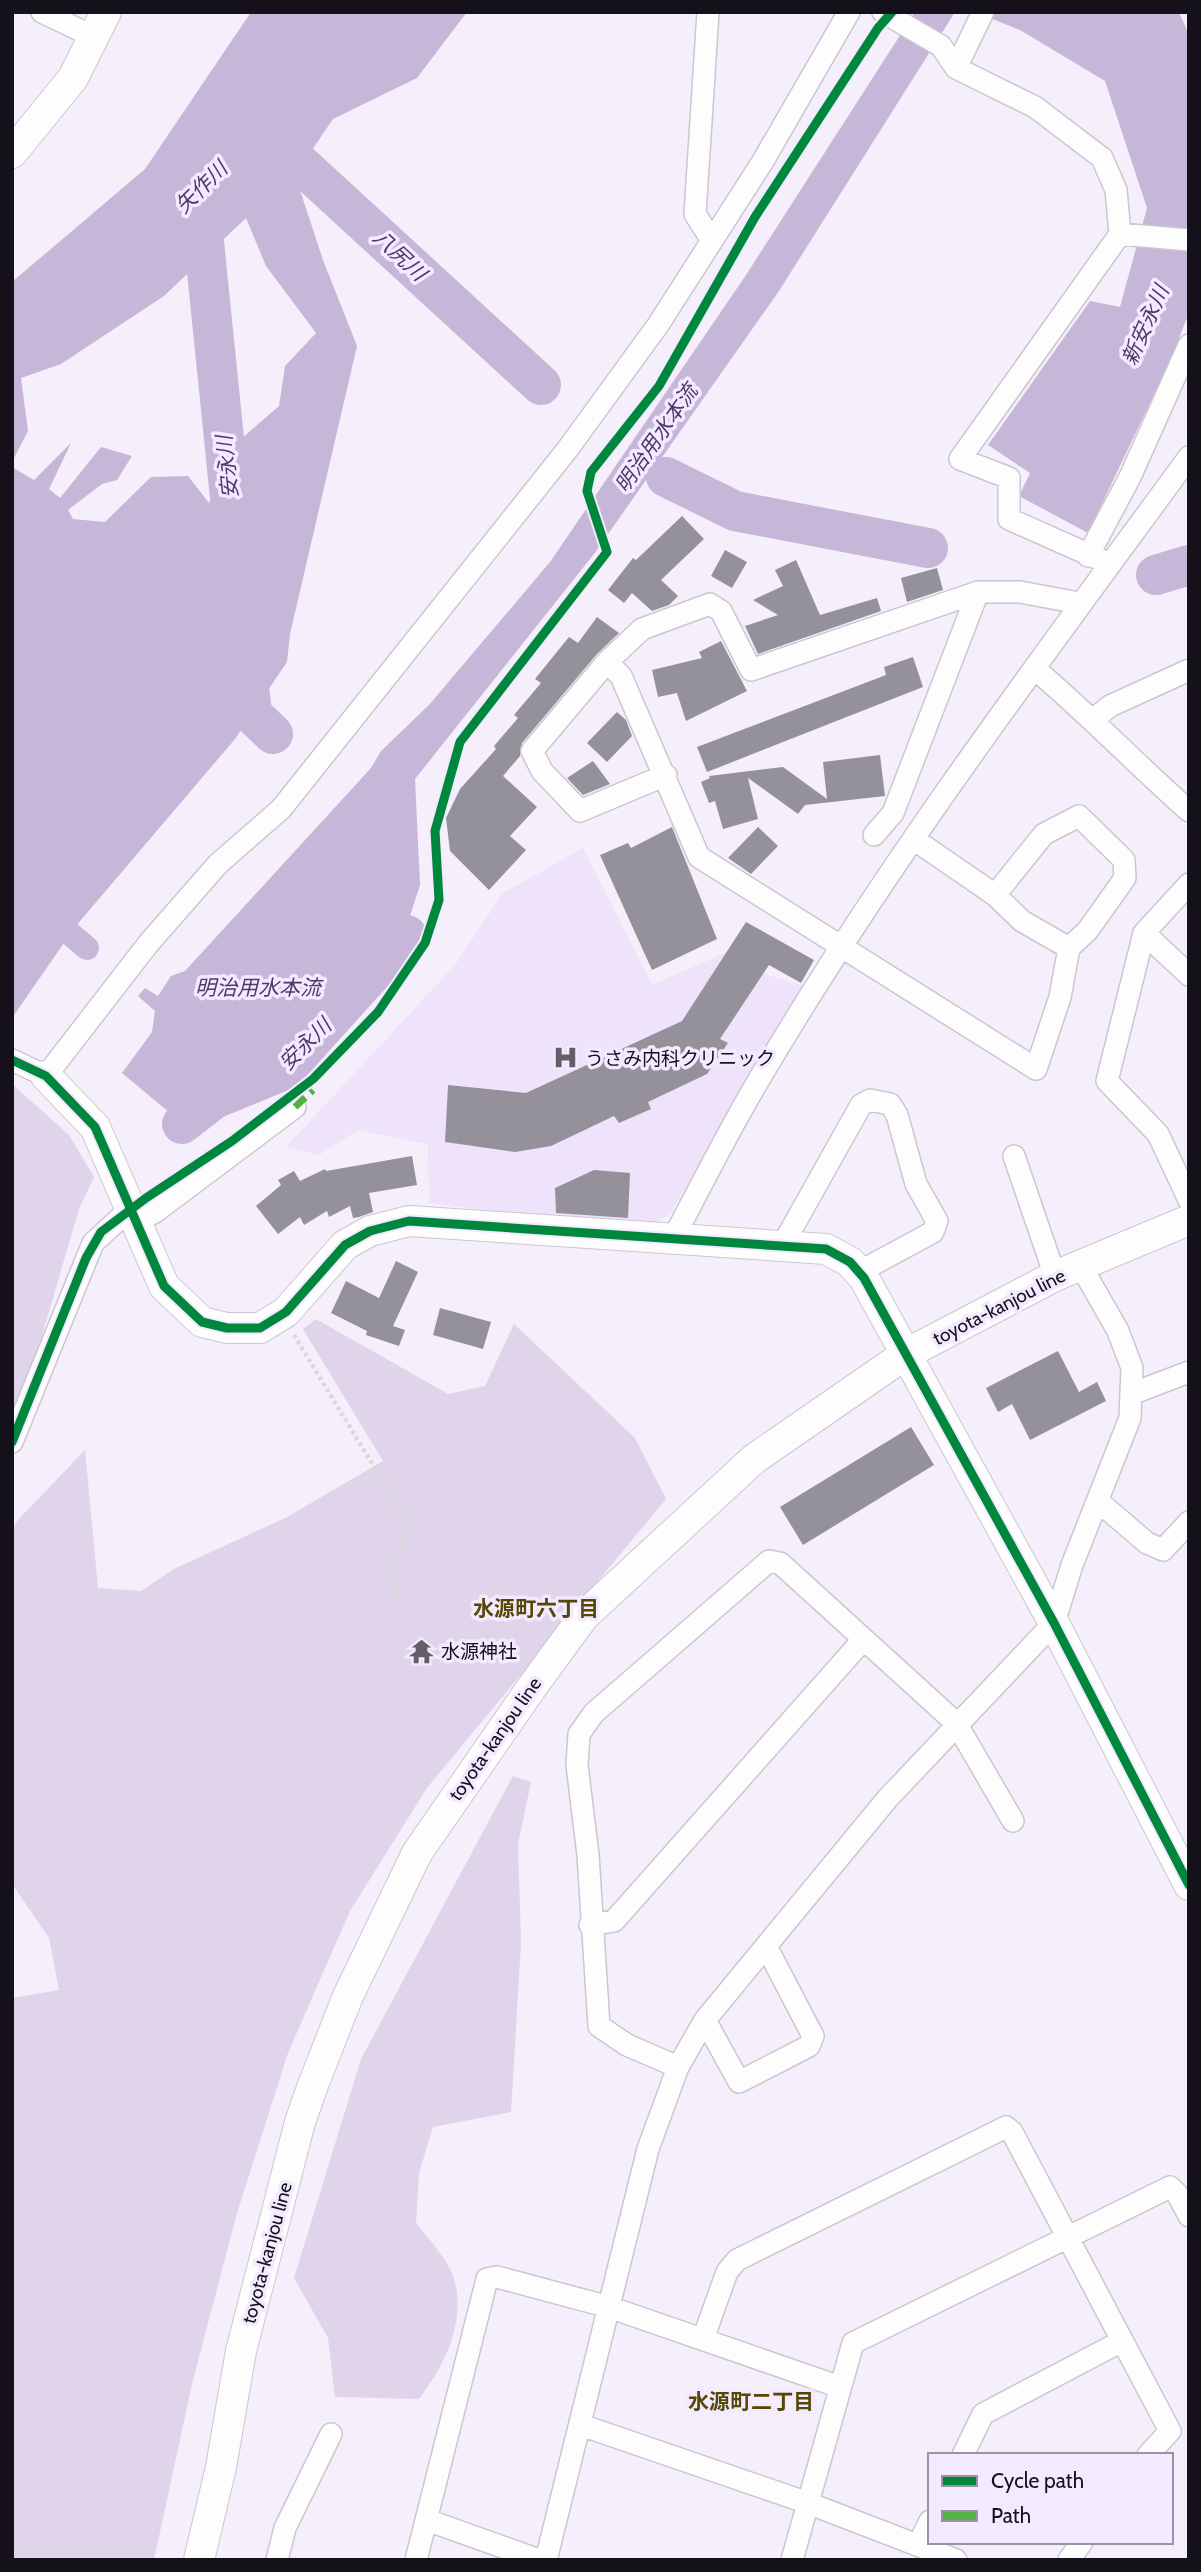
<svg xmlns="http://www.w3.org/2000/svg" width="1201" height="2572" font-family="Cabin,'Noto Sans JP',sans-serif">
	<rect width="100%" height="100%" fill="#f4effa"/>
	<path fill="#eee3fb" d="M583,848L652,985L727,952L764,974L805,986L670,1214L657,1222L627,1226L429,1203L428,1144L358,1130L319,1155L286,1147L455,965L503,893Z"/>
	<path fill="#dfd4ea" d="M12,1084L69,1135L94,1177L79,1209L12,1438Z
		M316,1319L448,1394L485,1386L514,1324L635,1438L666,1499L427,1788L350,1911L288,2053L237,2213L192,2384L154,2560H12V1998L59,1990L49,1938L12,1884V1532L17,1521L85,1450L98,1588L141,1591L174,1569L287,1517L383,1461L303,1329Z
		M513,1776L531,1782L518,1844L521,1943L511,2112L433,2127L419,2173L416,2223C429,2240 450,2261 455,2282C465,2325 444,2366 419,2399L335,2397L328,2338L294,2278L361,2059Z"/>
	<path fill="#c6b7d8" d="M251,12H467L417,78L333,119L295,175L323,260L357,346L290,634L287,662L235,739L75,927L12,1018V467L34,480L71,443L49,489L60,498L101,447L132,456L117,480L102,484L68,510L73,519L105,522L151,477L188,476L209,503L234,445L279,406L285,366L316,333L266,266L246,218L164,296L61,364L21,378L28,431L12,462V282L145,169Z
		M915,12H955L779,291L594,554L415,779L420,885L410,916L286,1054L267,1071L221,1084L198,1096L176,1118L122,1073L152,1032L155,1011L138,996L145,988L158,996L171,976L185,971L371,768L381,751L429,705L550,562L746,275Z
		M993,12H1179L1189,35V313L1169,363L1088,533L1019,496L1030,473L988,445L1090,301L1120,307L1147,208L1105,81L1020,30L990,18Z"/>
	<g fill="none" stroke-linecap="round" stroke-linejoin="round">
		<path stroke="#c6b7d8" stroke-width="24" d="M12,868L30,900L87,948"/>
		<path stroke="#c6b7d8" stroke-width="40" d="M261,128L541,385
			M200,203L232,517
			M666,477L735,511L928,548
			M1156,575L1189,565
			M246,659L252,714L273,734
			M182,1124L214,1099L285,1070L407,935"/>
	</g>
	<path fill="#95919a" d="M682,516L704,539L661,580L678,596L669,605L652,611L632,593L624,603L608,590L633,558L636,560Z
		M725,550L747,562L732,588L711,576Z
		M796,560L820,615L877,598L881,611L758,654L745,626L778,615L753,600L783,586L775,570Z
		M937,568L943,590L907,602L901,578Z
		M597,617L619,633L597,654L522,743L520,756L503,776L537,807L510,836L526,850L489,890L450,851L446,818L460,789L496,749L494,746L518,718L514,715L541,683L535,679L569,637L578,643Z
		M721,641L747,691L686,721L677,693L658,697L652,670L702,658L699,652Z
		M913,657L923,687L707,772L697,747L886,675L884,667Z
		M617,712L626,720L632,736L607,762L587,743Z
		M880,755L885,796L805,805L798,814L748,778L758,819L723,829L715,801L709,803L701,782L710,778L709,776L783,767L827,799L823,762Z
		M593,761L610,784L583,795L567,778Z
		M672,827L717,939L652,970L600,855L628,843L631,848Z
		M758,827L778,846L751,874L728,858Z
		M746,922L814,960L801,983L769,965L720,1039L728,1043L707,1074L648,1102L651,1109L619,1123L614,1116L551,1146L515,1152L445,1142L448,1085L526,1093L682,1021Z
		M412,1156L417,1185L369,1193L373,1212L359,1217L353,1218L350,1206L329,1217L327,1211L304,1225L300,1217L278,1234L256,1206L281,1185L278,1180L294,1171L300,1181L325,1169L326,1171Z
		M594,1170L630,1173L628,1218L556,1213L555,1188Z
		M396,1261L418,1272L393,1326L405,1330L399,1346L366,1335L367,1331L331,1313L346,1281L379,1298Z
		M440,1308L491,1322L483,1349L433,1335Z
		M1058,1351L1079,1392L1097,1382L1106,1401L1030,1440L1012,1404L998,1412L986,1388Z
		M911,1427L934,1465L803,1545L780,1507Z"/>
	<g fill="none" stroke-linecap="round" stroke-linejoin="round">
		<defs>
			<path id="street" d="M42,12L94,37
				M708,12L695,214L711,239
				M883,12L941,46L956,68L1035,107L1102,158L1116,190L1120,234L960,459L1009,478V519L1110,564
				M956,68L983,12
				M1120,234L1189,240
				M1088,556L1130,477L1189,345
				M607,662L532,751L542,771L580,811L666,775
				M1035,669C1088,714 1136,764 1189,811
				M1094,719L1110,706L1189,670
				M874,835L893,813L978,592
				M915,840L995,895L1044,834L1079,816L1124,860L1125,878L1088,930L1069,948L1060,997L1036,1069L699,857L621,676L607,662L642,629L710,604L721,611L751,670L978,592H1020L1079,603
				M1189,884L1144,933L1107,1081L1158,1134L1189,1200
				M995,895L1022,921L1069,948
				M1144,933L1189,975
				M12,1060L46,1076L148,944L218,864L281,809L567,450L658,325L763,161L849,12
				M1014,1156L1055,1276
				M134,1223L155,1212L295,1107
				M674,1237C700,1187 726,1136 754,1088C883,868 1038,663 1189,457
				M782,1246L861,1105L870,1100L890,1104L897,1115L916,1184L937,1221L933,1232L859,1272
				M1131,1394L1189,1372
				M12,1442L93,1243L130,1209
				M1099,1502L1147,1543L1163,1550L1189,1522
				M590,1925L614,1921L862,1641
				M705,2020L739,2082L809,2046L813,2036L766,1946
				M678,2067L627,2045L599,2026L588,1855L577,1765L579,1734L594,1713L769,1561L780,1563L956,1723L1013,1821
				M703,2339L727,2272L737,2260L1006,2127L1012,2132L1170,2431L1148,2455
				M581,2425L808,2503L956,2560
				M963,2455L983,2414L1122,2341
				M427,2520L539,2560
				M918,2545L930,2521
				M277,2560L285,2528L331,2434
				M416,2560L487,2279L497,2277L609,2307L840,2387
				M546,2560L648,2149L678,2067L705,2020L888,1798L1054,1623L1072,1565L1130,1418L1132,1368L1118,1331L1081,1266
				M792,2560L853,2343L1170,2187L1178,2195L1189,2216
				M1069,2560L1082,2542"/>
			<path id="secondary" d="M12,153L73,78L106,12
				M46,1076L95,1127L164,1286L202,1322L227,1328H260L286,1312L345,1245L370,1231L409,1221L826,1249L850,1262L864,1278L1054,1623L1189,1885
				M199,2560L221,2467L241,2351L300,2122L313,2085L348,1996L417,1853L532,1687L584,1616L754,1459L906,1354L1055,1276L1189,1220"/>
		</defs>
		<use href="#street" stroke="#cbc6d0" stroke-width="24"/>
		<use href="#secondary" stroke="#cbc6d0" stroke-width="32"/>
		<path stroke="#dad8db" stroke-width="4.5" stroke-dasharray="3.5 3.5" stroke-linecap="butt" d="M294,1335L399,1508L407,1530C399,1554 391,1578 399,1603"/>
		<use href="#street" stroke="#fdfdfe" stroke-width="21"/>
		<use href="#secondary" stroke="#fdfdfe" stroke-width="30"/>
		<path stroke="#55b145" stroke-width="7" stroke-dasharray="14 7" stroke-linecap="butt" d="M295,1107L313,1090"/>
		<defs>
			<path id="cycleway" d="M12,1060L46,1076L95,1127L164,1286L202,1322L227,1328H260L286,1312L345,1245L370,1231L409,1221L826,1249L850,1262L864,1278L1054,1623L1189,1885
				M12,1442L86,1258L101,1232L146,1198L232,1141L313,1079L378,1012L425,943L439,900L435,831L460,742L607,552L587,491L591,472L659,386L755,217L878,28L892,12"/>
		</defs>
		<use href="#cycleway" stroke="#f3eaff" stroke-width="13"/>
		<use href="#cycleway" stroke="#00873e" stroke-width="9"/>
	</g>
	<defs>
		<symbol id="hospital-bare" viewBox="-9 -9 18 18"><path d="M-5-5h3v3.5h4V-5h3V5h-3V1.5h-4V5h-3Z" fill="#635f68" stroke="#f3eaff" stroke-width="2.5" paint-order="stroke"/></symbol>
		<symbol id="temple-bare" viewBox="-9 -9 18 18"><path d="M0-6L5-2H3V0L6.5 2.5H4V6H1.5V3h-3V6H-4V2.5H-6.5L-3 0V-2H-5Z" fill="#635f68" stroke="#f3eaff" stroke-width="2.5" paint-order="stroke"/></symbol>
	</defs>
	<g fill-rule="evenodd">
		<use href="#hospital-bare" x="548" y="1040" width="35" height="35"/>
		<use href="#temple-bare" x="404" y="1634" width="35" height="35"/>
	</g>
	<g text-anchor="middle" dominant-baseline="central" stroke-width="7" stroke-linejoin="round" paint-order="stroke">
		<g font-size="19" fill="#15111a" stroke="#f3eaff" text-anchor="start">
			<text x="585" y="1058">うさみ内科クリニック</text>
			<text x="441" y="1651">水源神社</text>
		</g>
		<g font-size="19" fill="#15111a" stroke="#f3eaff">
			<text transform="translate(999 1307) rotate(-27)">toyota-kanjou line</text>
			<text transform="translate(495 1739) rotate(-55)">toyota-kanjou line</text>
			<text transform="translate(267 2253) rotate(-75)">toyota-kanjou line</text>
		</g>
		<g font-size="21" font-style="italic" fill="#52366d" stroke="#f3eaff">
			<text transform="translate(201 187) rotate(-45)">矢作川</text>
			<text transform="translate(400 255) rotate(43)">八尻川</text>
			<text transform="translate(1145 325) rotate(-66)">新安永川</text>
			<text transform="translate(656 438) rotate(-55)">明治用水本流</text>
			<text transform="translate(227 467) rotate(-96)">安永川</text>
			<text x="258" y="987">明治用水本流</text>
			<text transform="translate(305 1044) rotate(-45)">安永川</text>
		</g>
		<g font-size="21" font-weight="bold" fill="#554806" stroke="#f3eaff">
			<text x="536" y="1608">水源町六丁目</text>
			<text x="751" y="2401">水源町二丁目</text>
		</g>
	</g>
	<rect width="1201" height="2572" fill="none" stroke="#15111a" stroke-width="28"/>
	<rect x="928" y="2453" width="245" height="91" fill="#f3eaff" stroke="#9a93a3" stroke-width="2"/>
	<rect x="942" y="2476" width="35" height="10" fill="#00873e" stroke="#9a93a3" stroke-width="2"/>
	<text x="991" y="2488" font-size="21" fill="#15111a">Cycle path</text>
	<rect x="942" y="2511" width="35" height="10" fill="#55b145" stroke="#9a93a3" stroke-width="2"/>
	<text x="991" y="2523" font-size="21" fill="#15111a">Path</text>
</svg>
